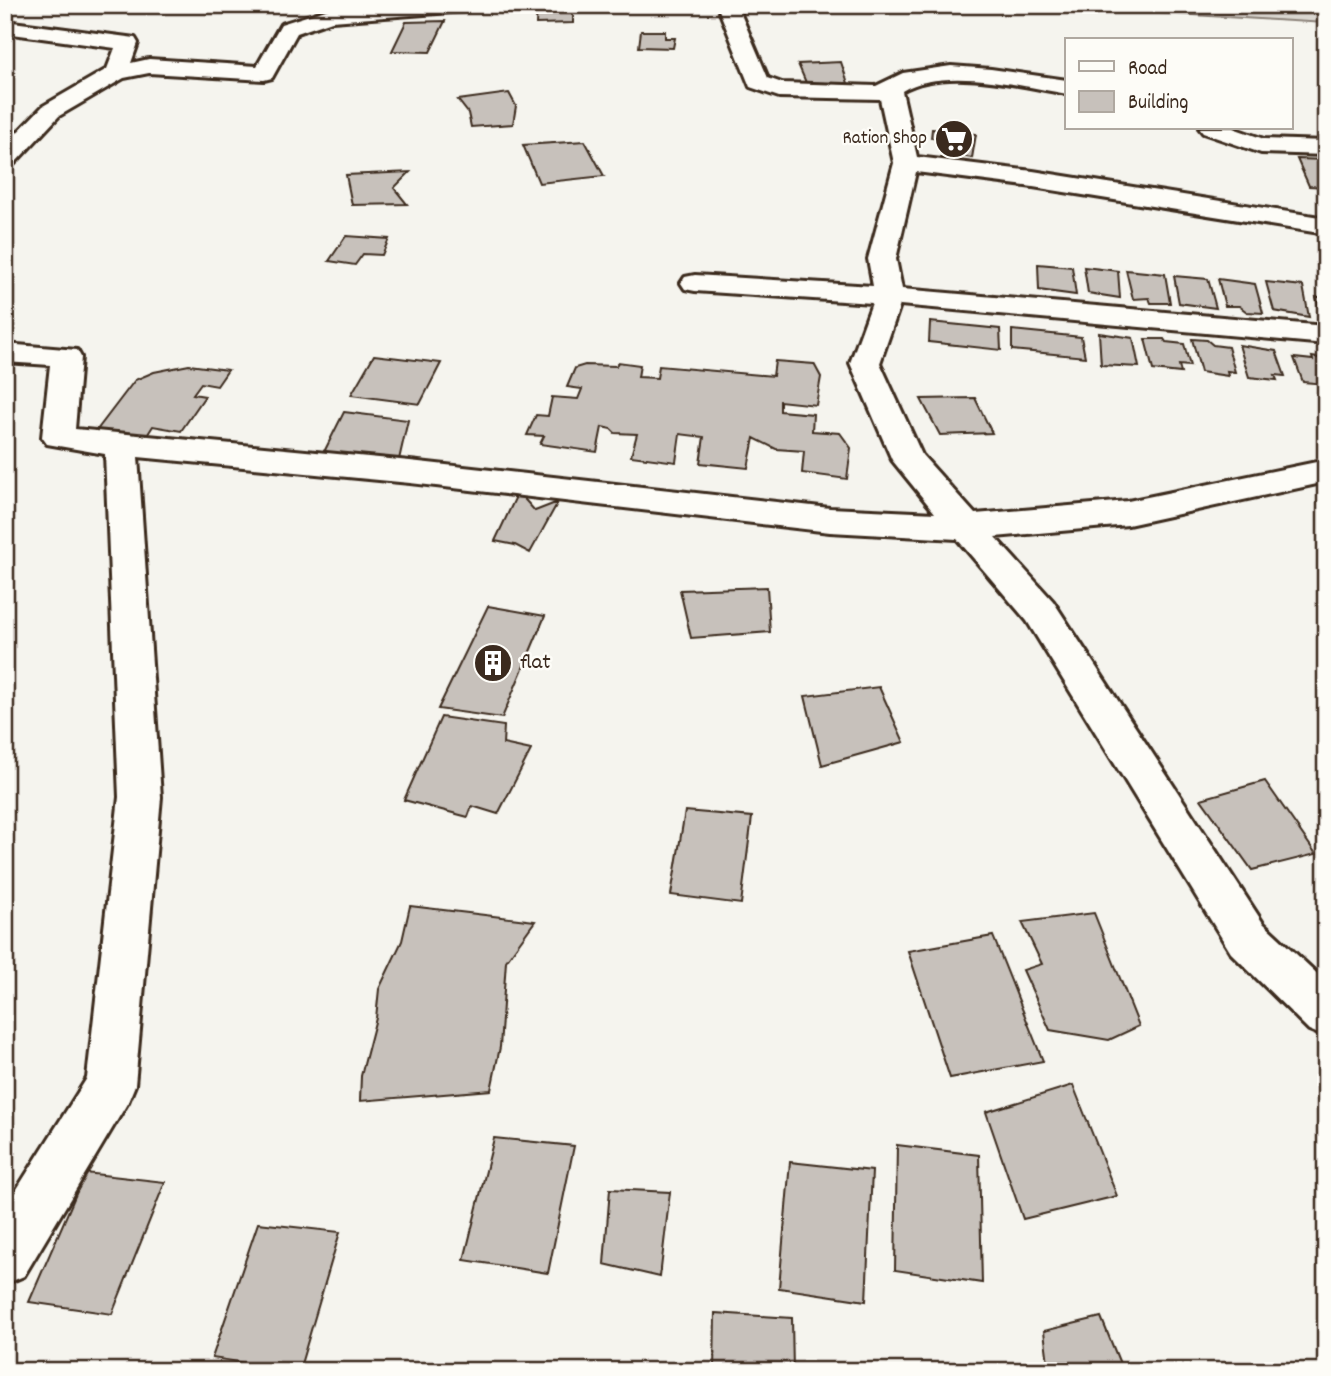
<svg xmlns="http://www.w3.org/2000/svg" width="1331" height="1376" font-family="Dekko,sans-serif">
	<rect width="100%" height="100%" fill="#f5f4ee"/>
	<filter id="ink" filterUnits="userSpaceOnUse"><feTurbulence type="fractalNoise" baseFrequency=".0143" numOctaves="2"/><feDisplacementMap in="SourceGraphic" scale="14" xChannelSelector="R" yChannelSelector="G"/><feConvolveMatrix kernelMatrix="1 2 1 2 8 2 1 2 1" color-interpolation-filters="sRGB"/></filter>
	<g filter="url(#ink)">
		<path fill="#dad6d0" stroke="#8a8077" stroke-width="2" d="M1155,5H1326V23L1160,13Z"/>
		<path fill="#c7c1bb" stroke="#3b2a1e" stroke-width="2" d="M537,5H573V23L536,24Z
			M445,21L430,52L392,51L406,22Z
			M641,31H665V38H675L673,48L639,47Z
			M841,62L848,83L807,85L798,64Z
			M509,93L516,106L513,124L471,127L468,113L458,100Z
			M932,129L976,134L972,158L944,153L947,140L931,138Z
			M585,141L604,176L539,183L523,145Z
			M1297,159L1326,160V187L1309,186Z
			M410,172L394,188L407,204L352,205L346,175Z
			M346,236L389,239L382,255L363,254L355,265L329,261Z
			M1038,264L1072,267L1076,295L1039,290Z
			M1084,267L1118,271L1120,298L1088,293Z
			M1126,270L1165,274L1170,303H1151L1149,298L1133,299Z
			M1174,276L1208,279L1216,308L1179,303Z
			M1218,279L1255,284L1263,313L1247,312L1239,306H1225Z
			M1266,282L1303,286L1309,317L1274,311Z
			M1316,297H1326V316L1321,315Z
			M930,322L1000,329L1001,350L929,342Z
			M1012,330L1081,337L1085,357L1012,350Z
			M1099,333L1133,338L1139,367L1101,365Z
			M1145,339H1164L1166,342L1184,344L1190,366L1179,365L1181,373L1153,370Z
			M1192,339L1207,340L1213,345L1228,347L1235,372L1227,371L1228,376L1201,372Z
			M1239,345L1276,351L1285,376L1275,375L1277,380L1249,377Z
			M374,355L441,363L420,404L351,395Z
			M1312,357L1326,359V384L1303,382L1294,358L1313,360Z
			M775,361L814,364L821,377L816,405L780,401V411L813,414L812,431L840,433L851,448L847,479L802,473L804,451L776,449L754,438L748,468L700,463L704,437L680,434L676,462L631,456L637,434L615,433L611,429L602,427L597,452L540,444L544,436L527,435L536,415L548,416L552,397L578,399L582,389L567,387L575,368L585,365L616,366L618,362L640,365L638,377L657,378L659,366L773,376Z
			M189,365L228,370L217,386L201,383L193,394L205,396L181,431L153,426L146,437L97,430L135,380L154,372Z
			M975,398L992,433L940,435L921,399Z
			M344,412L408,420L398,464L323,454Z
			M518,492L535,511L558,502L530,553L515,545L495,541Z
			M767,587L770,632L691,638L680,590Z
			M488,606L545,616L502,718L438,709Z
			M879,687L904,742L822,765L805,696Z
			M441,717L504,726L503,744L531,750L498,814L472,806L468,817L404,800Z
			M1265,781L1316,854L1252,870L1201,799Z
			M685,811L752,817L741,904L671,895Z
			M410,906L535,921L506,961L500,1047L491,1090L360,1101L361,1076L376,1018L379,989L402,941Z
			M1094,913L1139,1026L1109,1040L1050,1030L1023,970L1042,964L1022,922Z
			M993,936L1043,1061L950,1078L908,951Z
			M1073,1085L1117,1196L1023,1219L986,1112Z
			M494,1138L574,1146L548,1273L464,1260Z
			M897,1145L979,1155L982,1283L895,1270Z
			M790,1162L872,1171L866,1301L779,1288Z
			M85,1173L165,1182L112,1314L29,1302Z
			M610,1189L670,1192L660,1277L604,1264Z
			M258,1223L340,1232L299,1371L212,1358Z
			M715,1313L792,1318L793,1371H714Z
			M1101,1317L1123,1371H1049L1044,1331Z"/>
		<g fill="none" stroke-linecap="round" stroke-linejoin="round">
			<defs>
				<path id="minor" d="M376,5H474L471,9L464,11L332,21L297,33L272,78L264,80L149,73L124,78L59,116L14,164L5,166V145L43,106L107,69L115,48L5,33V21L135,38L138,43L131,63L149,59L257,66L281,24L329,9Z
					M717,5H737L768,78L782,83L876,86L903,73L951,66L991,69L1067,80V94C1020,86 944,66 902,91L917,157L1033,171L1326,218V234L1033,187L916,172L896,259L902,289L1326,326V344L900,305L880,363L922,455L975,514L1128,501L1326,460V482L1128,525L995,537L1053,601L1263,923L1326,982V1037L1309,1030L1231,953L1027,621L957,539L830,532L410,483L138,457L161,797L135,1085L128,1102L24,1276L5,1284V1208L87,1078L119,797L105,454L47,444L42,437L50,365L5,362V344L77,350L81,357L75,429L410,461L830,508L935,513L892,460L850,363L872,303L695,291L685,289L681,283L685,277L695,275L873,286L868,259L894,163L880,99L779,97L750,87Z
					M1199,128H1233L1264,139L1326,141V155L1261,153L1203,133Z"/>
			</defs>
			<use href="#minor" stroke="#3b2a1e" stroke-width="6"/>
			<use href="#minor" fill="#fdfcf7" fill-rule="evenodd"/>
		</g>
	</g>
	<defs>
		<symbol id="supermarket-disc" viewBox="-11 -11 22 22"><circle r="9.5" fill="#3b2a1e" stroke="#fdfcf7"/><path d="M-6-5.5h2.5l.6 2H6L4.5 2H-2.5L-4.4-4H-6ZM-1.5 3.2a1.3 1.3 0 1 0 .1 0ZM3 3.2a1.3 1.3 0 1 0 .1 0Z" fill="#fff"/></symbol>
		<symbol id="building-disc" viewBox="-11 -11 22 22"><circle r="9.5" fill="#3b2a1e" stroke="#fdfcf7"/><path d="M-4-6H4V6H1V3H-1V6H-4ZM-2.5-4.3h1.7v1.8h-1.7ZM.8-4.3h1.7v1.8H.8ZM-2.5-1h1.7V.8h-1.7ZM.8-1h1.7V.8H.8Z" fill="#fff"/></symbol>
	</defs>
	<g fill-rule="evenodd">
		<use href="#supermarket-disc" x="932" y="117" width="44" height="44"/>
		<use href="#building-disc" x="471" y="641" width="44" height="44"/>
	</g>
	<g text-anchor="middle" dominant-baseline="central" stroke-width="5" stroke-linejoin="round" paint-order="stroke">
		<g font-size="19" fill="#3b2a1e" stroke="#fdfcf7" text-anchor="end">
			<text x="927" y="139">Ration Shop</text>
		</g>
		<g font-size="23" fill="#3b2a1e" stroke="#fdfcf7" text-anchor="start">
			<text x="520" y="663">flat</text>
		</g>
	</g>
	<rect width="1331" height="1376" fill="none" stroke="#fdfcf7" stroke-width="28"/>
	<rect x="14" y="14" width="1303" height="1348" fill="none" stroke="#3b2a1e" stroke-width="2.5" filter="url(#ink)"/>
	<rect x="1065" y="38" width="228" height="91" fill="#fdfcf7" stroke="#afa8a0" stroke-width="2"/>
	<rect x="1079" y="61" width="35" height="10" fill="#fdfcf7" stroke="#afa8a0" stroke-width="2"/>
	<text x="1128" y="74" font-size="21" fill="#3b2a1e">Road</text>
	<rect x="1079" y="91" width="35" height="21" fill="#c7c1bb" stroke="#afa8a0" stroke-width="2"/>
	<text x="1128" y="108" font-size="21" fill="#3b2a1e">Building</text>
</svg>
